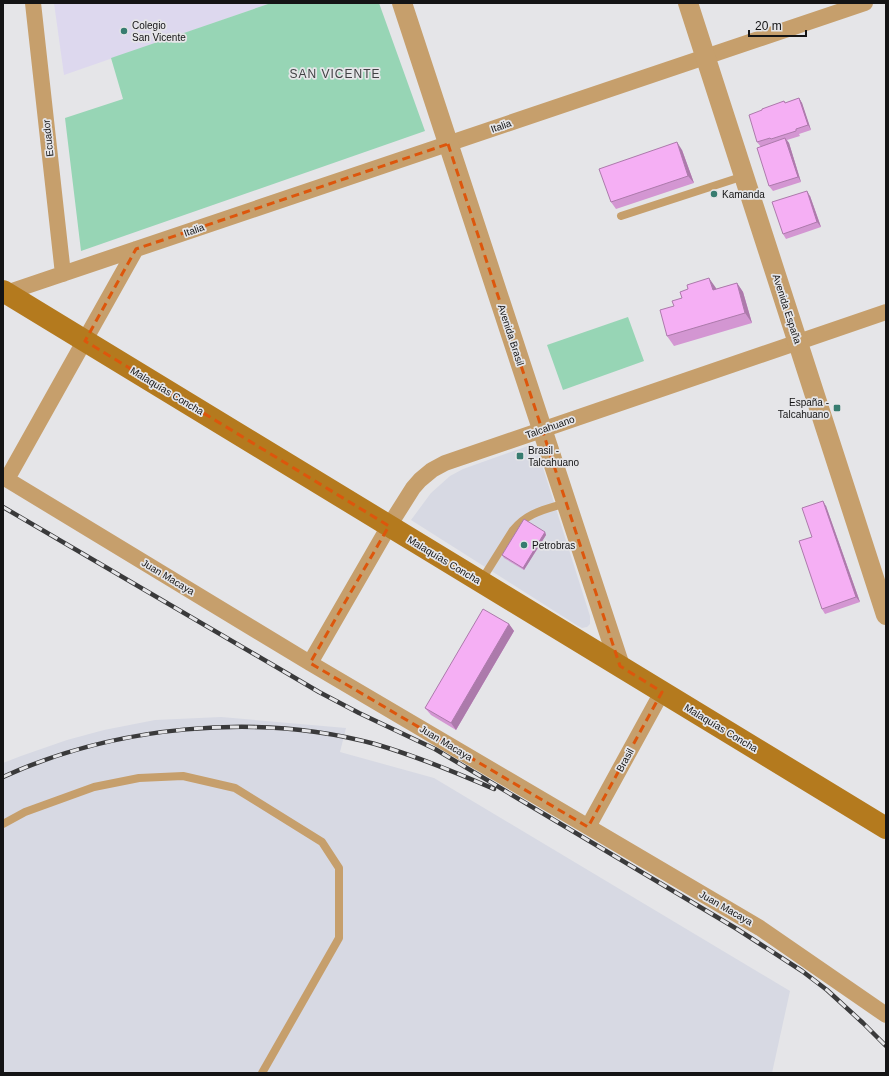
<svg xmlns="http://www.w3.org/2000/svg" width="889" height="1076" font-family="Helvetica,sans-serif">
	<rect width="100%" height="100%" fill="#e5e5e8"/>
	<path fill="#d7d9e3" d="M528,446L538,452L590,616V624L587,627L582,628L578,626L411,520L431,493L450,476L463,469Z
		M221,717L346,728L340,752L434,778L790,991L772,1073H3V763L21,756L67,740L104,730L155,720Z"/>
	<path fill="#ddd8ee" d="M54,3H271L64,75Z"/>
	<path fill="#97d5b5" d="M271,3H379L425,131L81,251L65,118L123,99L111,58Z
		M628,317L644,361L563,390L547,345Z"/>
	<g fill="none" stroke-linecap="round" stroke-linejoin="round">
		<path stroke="#c69f6c" stroke-width="8" d="M621,216L744,176
			M481,581L513,530C528,512 544,510 566,503
			M3,824L25,812L94,787L139,778L183,776L235,788L322,842L339,868V938L262,1073"/>
		<path stroke="#c69f6c" stroke-width="16" d="M33,3L63,274
			M6,293L865,3
			M3,477L310,663L760,928L886,1015
			M7,479L136,249
			M310,663L389,526L413,488L420,480L432,470L445,463L886,312
			M588,827L662,692"/>
		<path stroke="#c69f6c" stroke-width="20" d="M402,3L620,666
			M688,3L886,615"/>
		<path stroke="#b47a1e" stroke-width="22" d="M3,291L886,828"/>
		<defs>
			<path id="rail" d="M3,507L319,692L359,713L435,749L737,929L802,971L827,990L863,1023L886,1046
				M3,777C114,726 257,712 375,744C416,756 455,772 494,789"/>
		</defs>
		<use href="#rail" stroke="#3a3a3b" stroke-width="4.5"/>
		<use href="#rail" stroke="#e5e5e8" stroke-width="3" stroke-dasharray="9" stroke-linecap="butt"/>
	</g>
	<path fill="#d396d2" d="M799,98L802,103L811,130L799,134L800,136L787,140L789,143L801,182L773,191L769,186L761,147L757,142L762,110L784,101L785,103Z
		M682,150L694,183L616,209L611,202Z
		M810,196L821,227L786,239L783,234Z
		M737,283L743,292L752,323L674,346L667,336L674,306L682,298L716,288V289Z
		M826,506L860,602L825,614L822,609Z
		M545,532L546,535L524,570L504,558L502,555Z
		M509,624L514,631L456,730L431,715L425,708Z"/>
	<path fill="#ac7aab" d="M799,98L802,103L811,130L808,125Z
		M785,138L789,143L801,182L798,177Z
		M677,142L682,150L694,183L688,176Z
		M807,191L810,196L821,227L817,222Z
		M709,278L716,288L720,299L713,290Z
		M737,283L743,292L752,323L745,313Z
		M823,501L826,506L860,602L856,597Z
		M545,532L546,535L524,570L523,568Z
		M509,624L514,631L456,730L451,723Z"/>
	<path fill="#f5aff4" stroke="#ac7aab" d="M799,98L808,125L796,129V131L771,139L770,138L757,142L749,115L762,110V109L784,101L785,103Z
		M785,138L798,177L769,186L757,148Z
		M677,142L688,176L611,202L599,169Z
		M807,191L817,222L783,234L772,202Z
		M709,278L713,290L737,283L745,313L667,336L660,310L674,306L672,301L682,298L680,292L688,289L687,285Z
		M823,501L856,597L822,609L799,541L812,537L802,508Z
		M524,519L545,532L523,568L502,555Z
		M483,609L509,624L451,723L425,708Z"/>
	<path fill="none" stroke="#dd560c" stroke-width="3" stroke-dasharray="8 5" stroke-linejoin="round" d="M448,144L620,666L662,692L588,827L310,663L389,526L85,341L136,249Z"/>
	<g fill="#377c70" stroke="#e5e5e8" stroke-width="1.5">
		<circle cx="124" cy="31" r="4"/>
		<circle cx="714" cy="194" r="4"/>
		<rect x="833" y="404" width="8" height="8" rx="2"/>
		<rect x="516" y="452" width="8" height="8" rx="2"/>
		<circle cx="524" cy="545" r="4"/>
	</g>
	<g text-anchor="middle" dominant-baseline="central" stroke-width="3.5" stroke-linejoin="round" paint-order="stroke">
		<g font-size="10" fill="#141415" stroke="#e5e5e8" text-anchor="start">
			<text x="132" y="25">Colegio<tspan x="132" dy="12">San Vicente</tspan></text>
			<text x="722" y="194">Kamanda</text>
			<text x="829" y="402" text-anchor="end">España -<tspan x="829" dy="12">Talcahuano</tspan></text>
			<text x="528" y="450">Brasil -<tspan x="528" dy="12">Talcahuano</tspan></text>
			<text x="532" y="545">Petrobras</text>
		</g>
		<g font-size="10" fill="#141415" stroke="#e5e5e8">
			<text transform="translate(501 126) rotate(-19)">Italia</text>
			<text transform="translate(48 138) rotate(-96)">Ecuador</text>
			<text transform="translate(194 230) rotate(-19)">Italia</text>
			<text transform="translate(787 309) rotate(72)">Avenida España</text>
			<text transform="translate(511 335) rotate(72)">Avenida Brasil</text>
			<text transform="translate(167 391) rotate(31)">Malaquías Concha</text>
			<text transform="translate(550 427) rotate(-19)">Talcahuano</text>
			<text transform="translate(444 560) rotate(31)">Malaquías Concha</text>
			<text transform="translate(168 577) rotate(31)">Juan Macaya</text>
			<text transform="translate(721 728) rotate(31)">Malaquías Concha</text>
			<text transform="translate(446 743) rotate(31)">Juan Macaya</text>
			<text transform="translate(625 760) rotate(-61)">Brasil</text>
			<text transform="translate(726 908) rotate(30)">Juan Macaya</text>
		</g>
		<g font-size="12" letter-spacing="1" fill="#414244" stroke="#e5e5e8">
			<text x="335" y="74">SAN VICENTE</text>
		</g>
	</g>
	<rect width="889" height="1076" fill="none" stroke="#141415" stroke-width="8"/>
	<path d="M749 30v6h57v-6" fill="none" stroke="#141415" stroke-width="2"/>
	<text x="755" y="30" font-size="12" fill="#141415" stroke="#e5e5e8" stroke-width="3" paint-order="stroke">20 m</text>
</svg>
